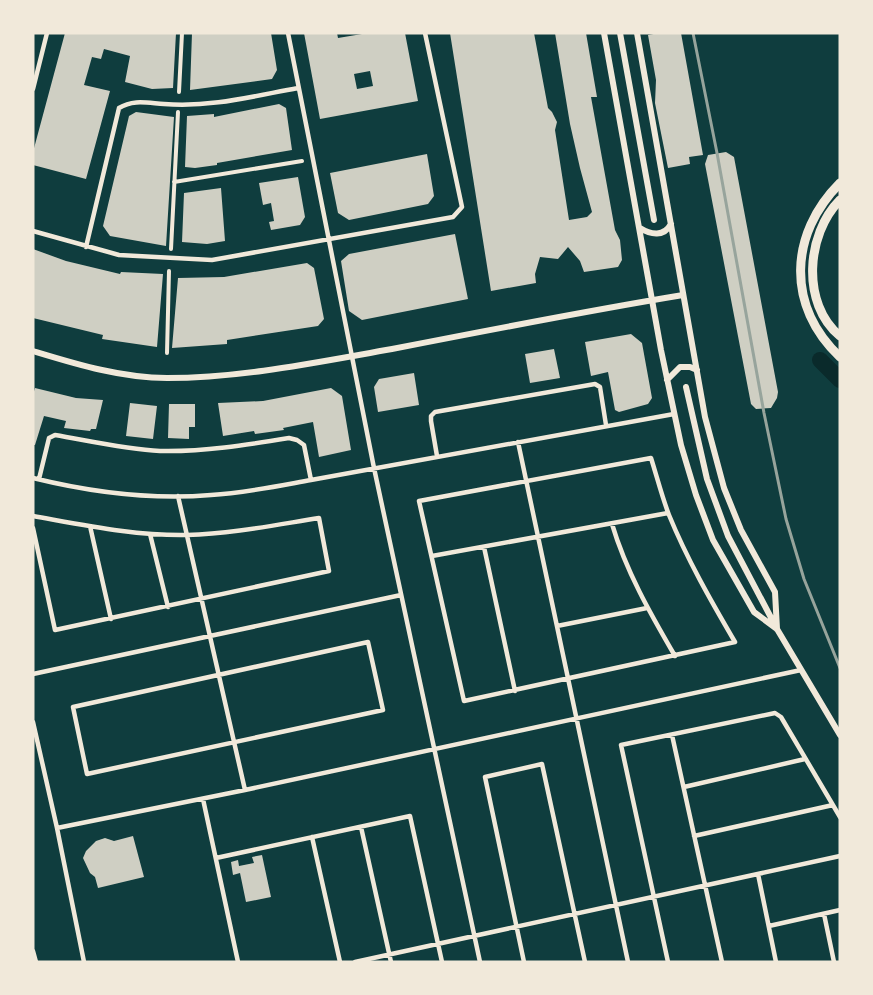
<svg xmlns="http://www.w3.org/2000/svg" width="873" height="995" font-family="'Asap Condensed',sans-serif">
	<rect width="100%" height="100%" fill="#0f3d3e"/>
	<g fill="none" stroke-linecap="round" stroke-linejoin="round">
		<path stroke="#0a2a2b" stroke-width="16" d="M820,360L840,380"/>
	</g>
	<path fill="#cfcfc3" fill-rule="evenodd" d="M65,33H176L173,88L152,89L125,82L130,56L104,49L101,59L92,57L84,85L110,91L86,179L33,165V152Z
		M192,33H271L277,70L272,79L190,90Z
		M304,33H337L338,38L368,33H405L418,101L320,119ZM370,71L373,86L357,89L354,74Z
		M450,33H534L548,108L552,112L557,122L555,130L569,220L587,217L592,212L580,168L570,124L555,33H586L597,97H591L615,230L620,240L622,260L618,267L584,272L580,261L568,247L558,259L540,257L535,274L536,283L491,291Z
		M659,33H681L703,155L689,157L690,164L668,168L655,103L656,80L648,35Z
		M279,104L286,108L292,150L217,163V165L195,168L185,167L187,116L214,114V117Z
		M136,112L174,117L166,246L110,236L103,226L129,116Z
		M726,152L734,157L778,392L777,398L771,408L756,409L751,404L705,164L708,155Z
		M427,154L434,196L428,204L349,220L338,213L330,173Z
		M298,177L305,217L300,225L271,230L269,222L274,221L271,203L263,205L259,183Z
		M221,188L225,241L207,244L182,242L184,193Z
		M455,234L468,299L362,320L349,311L341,261L349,254Z
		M33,249L66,261L120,274L121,272L163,274L157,347L102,339L103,335L33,318Z
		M307,263L314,268L324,319L318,326L227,340V344L172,348L178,278L224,277Z
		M631,334L642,343L652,398L648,404L619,412L615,410L608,372L591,376L585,342Z
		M554,349L560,378L530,383L525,354Z
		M414,373L419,405L378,412L374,387L379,379Z
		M35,388L76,398L103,400L96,429H91L90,431L64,428L66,421L44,416L35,445H33V395Z
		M331,388L342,396L351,450L319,457L313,422L283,428L284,430L255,434L254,431L223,436L218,403L263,401Z
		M130,403L157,406L153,439L126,436Z
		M169,404H195V427H189V439L168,438Z
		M133,836L144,877L98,888L95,877L90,873L83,858L86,851L96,841L105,838L114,841Z
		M262,855L271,897L246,902L240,873L233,875L231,862L238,860L239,866L254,863L252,857Z"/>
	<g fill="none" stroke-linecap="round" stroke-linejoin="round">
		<path stroke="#f1e9da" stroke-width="4" d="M179,92L182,33
			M174,182L302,161
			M171,249L178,112
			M167,353L169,271"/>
		<path stroke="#f1e9da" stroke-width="4.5" d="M288,33L374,468L480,962
			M33,89L47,33
			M33,231L119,255L212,260L453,217L462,207L425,33
			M86,247L119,108C133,99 148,103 164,104C209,108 254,96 298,88
			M518,442L628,962
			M437,456L431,421V416L435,412L595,384L600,387L606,425
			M651,458C657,477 662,497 669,515C687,559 711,601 735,642L464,701L419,501Z
			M33,478C90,492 152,500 211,495C245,493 278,486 311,480
			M39,479L49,438L55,435C90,441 125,449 160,451C203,452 246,445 289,438L297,440L304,445L311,480L674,414
			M178,496L245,790
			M33,516C84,525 136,536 187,535C231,534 275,525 319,518L329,571L55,630L33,528
			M612,524C626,571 650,613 675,656
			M90,526L111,619
			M150,534L168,607
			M484,547L515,691
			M432,556L668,513
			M557,626L647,608
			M368,642L383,710L87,774L73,707Z
			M33,674L401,595
			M33,722L57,828L84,962
			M672,735L722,962
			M684,787L805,759
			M203,799L238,962
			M361,827L391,962
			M57,828L245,790L801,670
			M694,836L833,805
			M312,837L340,962
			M216,858L410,816L442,962
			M758,874L776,962
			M824,914L834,962
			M769,926L840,910
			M33,951L36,962
			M355,962L840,856
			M524,962L485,777L542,764L585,962
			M668,962L621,745L775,713L781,717L840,817"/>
		<path stroke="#f1e9da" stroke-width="6" d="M604,33L661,350L681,445L696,495L713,540L754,612L777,629
			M620,33L654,220
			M637,33L705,417L724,488L741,530L775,592L777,629
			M640,228C651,235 664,237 671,224
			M33,351C76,364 121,378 167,378C242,378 318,362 392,349C489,330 586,311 683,295
			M667,380L680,367H690L697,370
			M686,387L707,479L728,536L777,629L840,735"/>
		<path stroke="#f1e9da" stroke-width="9" d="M840,183C789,234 786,306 840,357
			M840,200C806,234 801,304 840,336"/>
		<path stroke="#97a49c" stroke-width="3" d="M693,33L717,153L764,413L786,519L804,579L840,668"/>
	</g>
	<rect width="873" height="995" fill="none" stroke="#f1e9da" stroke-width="69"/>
</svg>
